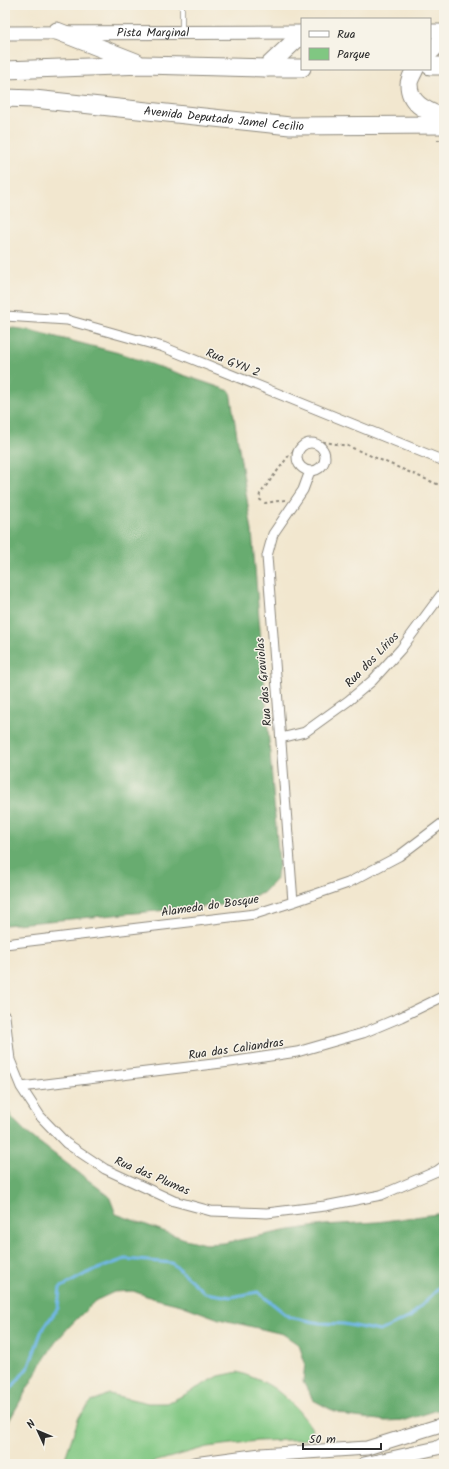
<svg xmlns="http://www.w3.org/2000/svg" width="449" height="1469" font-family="Kalam,sans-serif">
	<rect width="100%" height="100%" fill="#f7f3e8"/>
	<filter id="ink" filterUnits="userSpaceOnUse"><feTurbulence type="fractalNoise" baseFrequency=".025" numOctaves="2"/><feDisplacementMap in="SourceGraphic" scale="8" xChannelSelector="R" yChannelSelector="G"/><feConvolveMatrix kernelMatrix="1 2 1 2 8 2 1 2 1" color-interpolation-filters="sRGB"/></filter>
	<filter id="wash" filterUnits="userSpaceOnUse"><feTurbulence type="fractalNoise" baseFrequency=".012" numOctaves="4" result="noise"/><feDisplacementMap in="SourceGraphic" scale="16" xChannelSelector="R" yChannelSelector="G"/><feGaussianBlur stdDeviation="0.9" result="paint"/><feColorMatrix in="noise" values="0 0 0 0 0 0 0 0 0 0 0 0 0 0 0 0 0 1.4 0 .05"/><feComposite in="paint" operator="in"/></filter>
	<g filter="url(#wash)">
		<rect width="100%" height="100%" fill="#f2e7cf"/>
		<path fill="#80c782" stroke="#567956" d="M238,1372C251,1377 264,1381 275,1389C292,1402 308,1420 318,1439L257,1441L207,1447L147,1464H63L79,1417L91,1402L109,1394L148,1403H167L184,1395L219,1376Z"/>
		<path fill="#68ac70" stroke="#4a6c4e" d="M5,327L29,330L119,353L230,391L252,531L279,865L276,879L263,893L222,905L5,925Z
			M5,1106L13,1119L27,1133L109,1196L116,1214L185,1239L205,1244L224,1243L284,1231L324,1225L377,1222L444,1213V1408L406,1420L386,1421L348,1416L330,1409L313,1400L303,1382L305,1363L299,1345L283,1334L219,1319L181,1305L152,1298L133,1291L114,1292L95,1301L68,1328L55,1343L43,1361L5,1428Z"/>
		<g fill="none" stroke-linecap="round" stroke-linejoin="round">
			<path stroke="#72b8e9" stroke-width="3" d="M5,1396L29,1366L42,1330L58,1308L60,1288L87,1273L125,1259L172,1263L205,1293L231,1297L258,1292L289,1317L320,1323L344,1324L380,1331L410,1317L444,1283"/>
		</g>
	</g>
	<g filter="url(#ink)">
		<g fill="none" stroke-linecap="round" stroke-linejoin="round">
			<defs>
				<path id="lane" d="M182,31V5"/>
				<path id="street" d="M5,316L67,320L163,347L444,461
					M297 457a14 14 0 1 1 28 0a14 14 0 1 1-28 0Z
					M281,738L305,732L348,701L372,681L401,649L444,591
					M293,902L267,556L273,534L303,490L310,471
					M5,944L255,914L293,902L348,883L399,856L444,822
					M5,1016L10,1060L21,1087L40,1116L66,1143L105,1169L174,1201L211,1211L267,1213L325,1206L381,1195L437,1171L444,1166
					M21,1087L230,1062L297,1052L363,1033L401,1017L444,996"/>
				<g id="secondary">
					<path d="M430,31H444"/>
					<path id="s1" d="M5,33L302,32"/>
					<path d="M194,1464L261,1455L367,1448L444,1424"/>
					<path d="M364,1464L437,1448L444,1444"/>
				</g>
				<g id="highway">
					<path d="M57,31L136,62"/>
					<path d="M430,52L444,38"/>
					<path d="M430,66H444"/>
					<path d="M266,68L302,34"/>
					<path d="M415,69C413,73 409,80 409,84C409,105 428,111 444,118"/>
					<path d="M5,70L144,65L266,68H302"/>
					<path id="s2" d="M5,98L34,99L290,126L444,125"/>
				</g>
			</defs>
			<use href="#lane" stroke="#8e897d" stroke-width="6"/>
			<use href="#street" stroke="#8e897d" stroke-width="11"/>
			<use href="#secondary" stroke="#8e897d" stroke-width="15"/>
			<use href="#highway" stroke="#8e897d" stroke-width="19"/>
			<path stroke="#8e897d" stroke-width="2" stroke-dasharray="3 3" stroke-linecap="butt" d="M437,140H444
				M285,500L265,503L259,499L260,494L290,454L304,442L318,441L348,446L444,487"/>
			<use href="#lane" stroke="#fff" stroke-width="4.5"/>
			<use href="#street" stroke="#fff" stroke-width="9"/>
			<use href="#secondary" stroke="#fff" stroke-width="13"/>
			<use href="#highway" stroke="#fff" stroke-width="17"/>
		</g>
	</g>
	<g text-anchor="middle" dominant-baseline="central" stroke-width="3" stroke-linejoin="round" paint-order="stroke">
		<g font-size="12" fill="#2b2b2b" stroke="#f7f3e8">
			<text stroke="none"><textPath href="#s1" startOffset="148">Pista Marginal</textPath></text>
			<text stroke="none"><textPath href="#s2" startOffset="220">Avenida Deputado Jamel Cecilio</textPath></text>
			<text transform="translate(233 363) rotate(22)">Rua GYN 2</text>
			<text transform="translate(372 660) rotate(-46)">Rua dos Lírios</text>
			<text transform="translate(264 682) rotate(-95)">Rua das Graviolas</text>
			<text transform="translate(210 906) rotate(-8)">Alameda do Bosque</text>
			<text transform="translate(236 1049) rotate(-8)">Rua das Caliandras</text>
			<text transform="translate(152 1176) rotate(23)">Rua das Plumas</text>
		</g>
	</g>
	<rect width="449" height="1469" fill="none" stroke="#f7f3e8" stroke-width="20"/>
	<rect x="301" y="18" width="130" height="52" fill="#f7f3e8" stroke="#a5a39c"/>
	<rect x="309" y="31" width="20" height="6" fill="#ffffff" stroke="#a5a39c"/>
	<text x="337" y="38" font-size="12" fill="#2b2b2b">Rua</text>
	<rect x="309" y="48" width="20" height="12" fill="#80c782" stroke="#a5a39c"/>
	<text x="337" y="58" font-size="12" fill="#2b2b2b">Parque</text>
	<g transform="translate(38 1431) rotate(314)" stroke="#f7f3e8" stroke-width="3" paint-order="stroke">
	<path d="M0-3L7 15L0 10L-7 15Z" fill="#2b2b2b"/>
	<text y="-6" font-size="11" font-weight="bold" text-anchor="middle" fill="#2b2b2b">N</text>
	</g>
	<path d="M303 1443v6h78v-6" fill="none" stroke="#2b2b2b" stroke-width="2"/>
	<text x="309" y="1443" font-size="12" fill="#2b2b2b" stroke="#f7f3e8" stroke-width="3" paint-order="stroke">50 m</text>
</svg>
